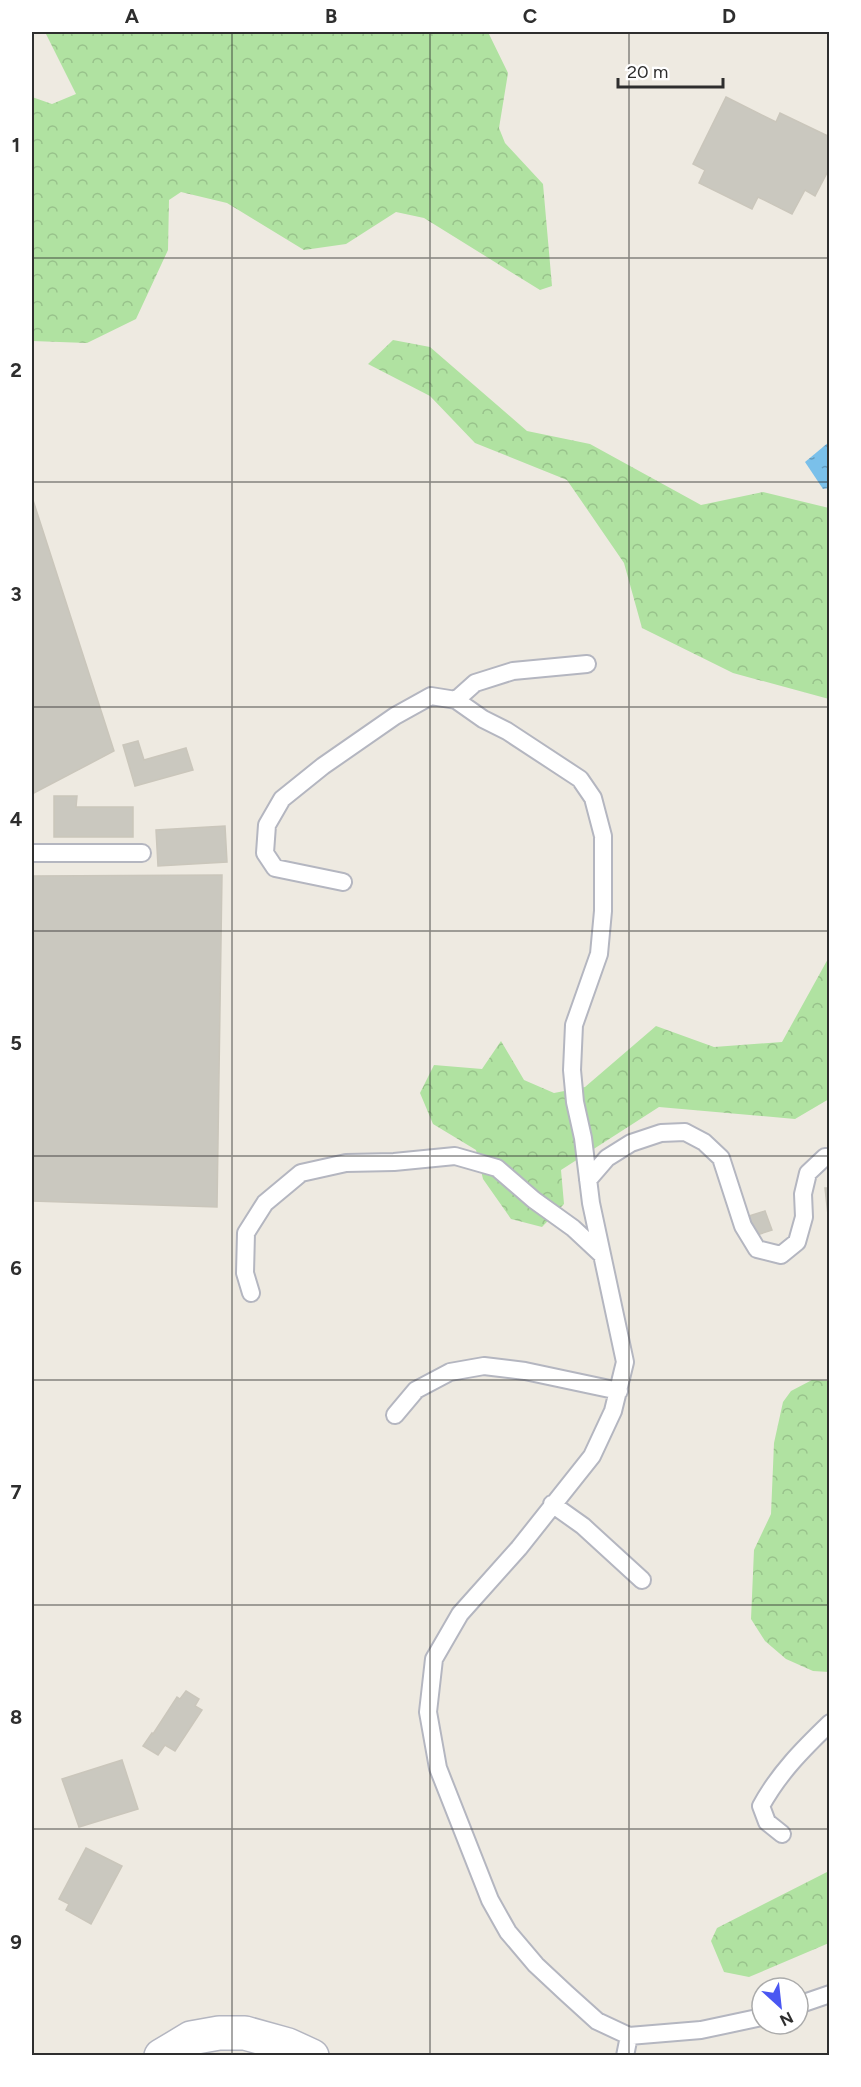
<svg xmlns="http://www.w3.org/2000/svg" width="861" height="2087" font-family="Figtree,sans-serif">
	<defs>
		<pattern id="forest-crowns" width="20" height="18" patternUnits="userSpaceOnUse" patternTransform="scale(1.5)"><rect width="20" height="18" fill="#b0e2a1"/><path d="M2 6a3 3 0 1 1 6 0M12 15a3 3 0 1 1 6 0" fill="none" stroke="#98c28b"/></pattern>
		<pattern id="water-ripples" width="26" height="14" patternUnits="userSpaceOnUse" patternTransform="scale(1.5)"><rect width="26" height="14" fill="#7ac0ea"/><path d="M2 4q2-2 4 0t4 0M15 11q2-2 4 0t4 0" fill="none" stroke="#649cbe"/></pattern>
	</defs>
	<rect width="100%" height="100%" fill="#eeeae1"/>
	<path fill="url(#forest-crowns)" d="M45,32H488L508,73L499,128L505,143L543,184L552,286L540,290L424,218L396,212L346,244L304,250L227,203L181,192L169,200L168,250L136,319L87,343L32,341V97L52,104L76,94Z
		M393,340L430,347L527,431L590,444L701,505L763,492L829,508V699L733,673L642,628L624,563L567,480L475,443L430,396L368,364Z
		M829,952V1099L795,1119L659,1107L561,1170L564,1204L542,1227L511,1219L483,1179L476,1150L433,1124L420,1093L434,1065L482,1069L501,1041L524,1080L554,1093L585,1087L656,1026L714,1047L782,1042L829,957Z
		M812,1380L829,1381V1672L813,1671L786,1659L765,1641L751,1619L754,1550L771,1514L774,1443L783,1402L791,1391Z
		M829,1871V1943L749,1977L724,1972L711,1941L717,1928Z"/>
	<path fill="url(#water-ripples)" d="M829,442V488L823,489L805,462Z"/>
	<path fill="#cac8bf" stroke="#cac6bb" stroke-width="1.5" d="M726,97L776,122L780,113L830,137V167L815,196L805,190L792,214L758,197L752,209L699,183L705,170L693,164Z
		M32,497L114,751L32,794Z
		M138,741L144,760L186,748L193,770L135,786L123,745Z
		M54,796H77L76,807H133V837H54Z
		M225,826L227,862L158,866L156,830Z
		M222,875L217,1207L32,1201V876Z
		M825,1188H830V1233Z
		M765,1211L772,1230L757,1235L749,1216Z
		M186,1691L199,1699L195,1706L202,1710L175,1751L165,1745L158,1755L143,1746L152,1733L153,1734L177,1697L180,1699Z
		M122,1760L138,1809L79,1827L62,1779Z
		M86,1848L122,1866L91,1924L66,1910L69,1904L59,1899Z
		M569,2054H609V2056H569Z"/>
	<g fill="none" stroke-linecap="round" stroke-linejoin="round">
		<defs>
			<path id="lane" d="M456,700L475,683L513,671L587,664
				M32,853H142
				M343,882L275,868L265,853L267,825L282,799L323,766L395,716L431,696L456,700L483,719L507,731L580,779L593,798L603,836V911L599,954L574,1025L572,1070L575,1102L583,1138L591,1203L625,1362L613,1411L592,1456L519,1548L460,1614L434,1659L428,1712L438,1768L490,1900L508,1932L536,1965L566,1993L597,2021L629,2036L701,2030L762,2017
				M588,1180L607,1158L631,1143L661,1133L685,1132L704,1142L721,1158L743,1226L757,1249L781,1255L797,1242L804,1217L803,1194L808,1173L825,1157H830
				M251,1293L245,1273L246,1233L265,1203L301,1173L346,1163L394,1162L455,1156L497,1168L534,1200L573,1228L602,1255
				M395,1415L416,1390L450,1372L484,1366L525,1371L619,1391
				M552,1504L583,1526L642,1580
				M782,1834L767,1822L761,1806C779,1773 803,1749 830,1723
				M798,2005L830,1994
				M625,2056L629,2036"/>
			<path id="street" d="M161,2056L191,2038L219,2033H245L288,2045L312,2056"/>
		</defs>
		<use href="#lane" stroke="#b4b6c0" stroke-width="20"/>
		<use href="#street" stroke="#b4b6c0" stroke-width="36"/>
		<use href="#lane" stroke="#fff" stroke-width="16"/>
		<use href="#street" stroke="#fff" stroke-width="33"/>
	</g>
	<path fill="none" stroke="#2e2e2e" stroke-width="1.5" stroke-opacity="0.55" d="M232,32V2056M430,32V2056M629,32V2056M32,258H830M32,482H830M32,707H830M32,931H830M32,1156H830M32,1380H830M32,1605H830M32,1829H830"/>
	<rect width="861" height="2087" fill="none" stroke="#ffffff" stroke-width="66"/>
	<g transform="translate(780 2006) rotate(153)"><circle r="28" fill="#ffffff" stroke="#ababab" stroke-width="1.5"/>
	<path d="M0-4.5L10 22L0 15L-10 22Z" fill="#4a57f2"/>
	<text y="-9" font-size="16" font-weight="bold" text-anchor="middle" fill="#2e2e2e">N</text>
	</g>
	<path d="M618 78v9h105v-9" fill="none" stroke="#2e2e2e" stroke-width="3"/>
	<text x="627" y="78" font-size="18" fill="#2e2e2e" stroke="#ffffff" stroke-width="4.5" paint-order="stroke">20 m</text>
	<rect x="33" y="33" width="795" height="2021" fill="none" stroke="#2e2e2e" stroke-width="2"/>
	<g font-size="20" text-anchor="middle" font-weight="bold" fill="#2e2e2e">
		<text x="132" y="23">A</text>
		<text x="331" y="23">B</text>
		<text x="530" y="23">C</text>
		<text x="729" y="23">D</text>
		<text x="16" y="152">1</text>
		<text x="16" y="377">2</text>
		<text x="16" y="601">3</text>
		<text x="16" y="826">4</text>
		<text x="16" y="1050">5</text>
		<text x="16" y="1275">6</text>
		<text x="16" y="1499">7</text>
		<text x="16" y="1724">8</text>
		<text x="16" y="1949">9</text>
	</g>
</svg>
